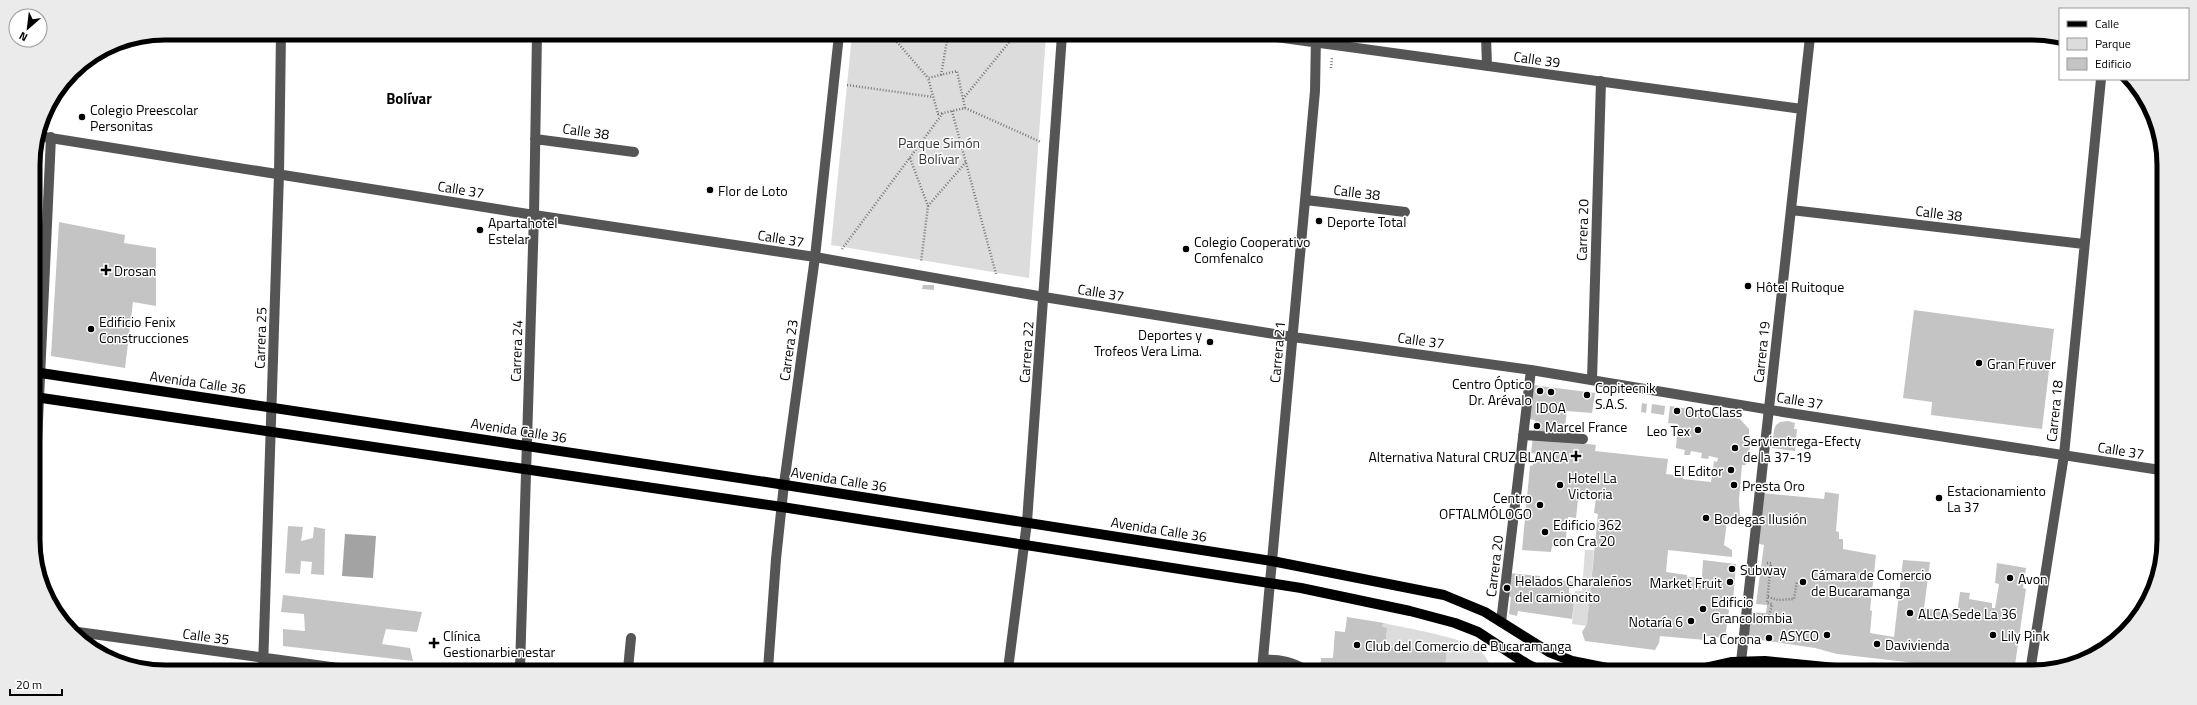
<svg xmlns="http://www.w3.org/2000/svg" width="2197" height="705" font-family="'Titillium Web',sans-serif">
	<rect width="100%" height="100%" fill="#fff"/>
	<path fill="#dcdcdc" d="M852,35H1046L1029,278L831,245Z
		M1585,550H1594L1587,626L1572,624L1575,591H1582Z
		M1384,623C1407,629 1461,636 1479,650C1485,655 1490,663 1492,670H1468L1464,667H1445L1447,651L1380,647V642H1386L1387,628L1382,626Z"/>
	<path fill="#a3a3a3" d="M345,534L376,536L373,578L342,576Z"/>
	<path fill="#c4c4c4" d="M59,222L125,235L124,243L156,248V306L133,302L125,368L51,356Z
		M923,285H934V290L922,289Z
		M1914,310L2054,329L2042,429L1931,415L1932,402L1903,398Z
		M1533,385L1595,393L1592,413L1567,411L1565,427L1554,426L1553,441L1589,444L1596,445L1595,451L1668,459L1666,474L1683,476V479L1711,482L1714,461L1717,462L1718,458L1709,456L1708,459L1701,458L1702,453L1691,451L1690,455H1684L1685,450L1676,448L1678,424L1668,423L1670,406L1721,414L1740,419L1749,429V438H1752L1746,465H1742L1739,500L1740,516L1727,521L1724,545L1732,550V557L1668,550L1666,572L1687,575V577H1702L1703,560L1736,564L1733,601L1726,600L1725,608L1729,610L1725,638L1705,636V640L1660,636L1659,643L1655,650L1585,641L1582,632L1587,624L1598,514L1594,513L1596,497L1592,496L1591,500H1578L1576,518L1568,517L1565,547L1552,546L1551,552L1522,550L1530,466L1533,465L1534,458H1539L1538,454L1531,453L1535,420L1529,419Z
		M1642,403L1647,404L1646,413L1641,412Z
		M1652,404L1665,406L1664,415L1651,413Z
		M1788,421L1795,423L1794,429H1797L1795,451L1772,448L1774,430L1776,425L1780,422Z
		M1825,492L1839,494L1836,531L1839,532V539H1843V549L1876,555L1870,610L1872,611L1870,633L1894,637L1903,560L1930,562L1924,608L1957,614L1960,592L1970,593L1969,599L1992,603V608H1995L1999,584L1995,583L1997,563L2026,568L2023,588L2026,589L2014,672H1993L1837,654L1815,648L1747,638L1750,612L1766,613L1767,605L1756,604L1764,545L1756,543L1761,493L1824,499Z
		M288,526L303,527L301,541L313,538L314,527L325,529L324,575L311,574L312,562L301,561L300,574L285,573Z
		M1509,573L1540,576V583L1552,584L1554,579L1575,582L1574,588H1569V593L1575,594L1572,619L1518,611L1517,616L1509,614L1511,597L1507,596Z
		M283,595L422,612L417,632L386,629L382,644L410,648L413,661L283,646V629L305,631L304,614L281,612Z
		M1347,617L1384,623L1382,626L1387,628L1386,643L1380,642V647L1447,651L1445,667H1464L1468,670H1320L1321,658H1333L1335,631L1345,632Z"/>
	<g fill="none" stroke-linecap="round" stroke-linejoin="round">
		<path stroke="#777" stroke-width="2.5" stroke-dasharray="1 2" stroke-linecap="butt" d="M891,35L928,78
			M1331,68L1332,57
			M941,75L948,35
			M847,85L933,97
			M963,99L1015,35
			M965,108L1041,142
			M952,111L996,274
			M910,158L928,206L921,262
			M928,206L966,162
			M842,249L943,113L965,108L957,71L928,78L938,114L943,113
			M36,567L40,498
			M1768,597L1778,600L1794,599L1797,581
			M1759,615L1769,617L1772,604L1767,603L1771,563H1765"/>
		<path stroke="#555" stroke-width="10" d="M1269,36L1802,109
			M1486,36L1487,66
			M38,136L534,215L815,257L1044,297L1293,337L1531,370L1783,412L2160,470
			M535,139L634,152
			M1306,200L1405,212
			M1791,210L2084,244
			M1592,380L1601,81
			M1523,435L1583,439
			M35,486L51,137
			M1501,622L1531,370
			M71,631L338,668
			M1263,660C1280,659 1292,662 1306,670
			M263,668L279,174L281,33
			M520,668L534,215L537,34
			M628,669L631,638
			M768,669L776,559L784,484L815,257L839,35
			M1008,669L1027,522L1062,35
			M1262,670L1315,91L1316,36
			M1518,671L1527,664
			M1740,671L1810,37
			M2030,672L2064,455L2101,79"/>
		<path stroke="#000" stroke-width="10" d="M34,372L766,482L1272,561L1444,595L1485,612L1549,652L1572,661L1622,671
			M35,397L782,507L1301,588L1410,611L1455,623L1478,632L1527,664L1542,671
			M1692,671L1732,662L1765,661L1866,671"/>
	</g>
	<g fill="#000" stroke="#fff" stroke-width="1.5">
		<circle cx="82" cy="117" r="4"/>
		<circle cx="710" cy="190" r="4"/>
		<circle cx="1319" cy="221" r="4"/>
		<circle cx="480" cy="230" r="4"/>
		<circle cx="1186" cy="249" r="4"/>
		<path d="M104 264h4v4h4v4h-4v4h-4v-4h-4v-4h4z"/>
		<circle cx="1748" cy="286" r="4"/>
		<circle cx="91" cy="329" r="4"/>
		<circle cx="1210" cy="342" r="4"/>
		<circle cx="1979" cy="363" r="4"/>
		<circle cx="1540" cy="391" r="4"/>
		<circle cx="1551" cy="392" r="4"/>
		<circle cx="1587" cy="395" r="4"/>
		<circle cx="1677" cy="411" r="4"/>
		<circle cx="1537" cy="426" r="4"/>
		<circle cx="1698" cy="430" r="4"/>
		<circle cx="1735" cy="448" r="4"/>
		<path d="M1574 450h4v4h4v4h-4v4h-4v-4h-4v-4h4z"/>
		<circle cx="1731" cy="470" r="4"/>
		<circle cx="1560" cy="485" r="4"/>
		<circle cx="1734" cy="485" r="4"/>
		<circle cx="1939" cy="498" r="4"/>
		<circle cx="1540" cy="505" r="4"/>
		<circle cx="1706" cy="518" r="4"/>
		<circle cx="1545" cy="532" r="4"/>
		<circle cx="1732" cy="569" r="4"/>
		<circle cx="2010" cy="578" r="4"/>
		<circle cx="1730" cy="582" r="4"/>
		<circle cx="1803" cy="582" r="4"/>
		<circle cx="1507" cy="588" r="4"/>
		<circle cx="1703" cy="609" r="4"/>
		<circle cx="1910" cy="613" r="4"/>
		<circle cx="1691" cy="621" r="4"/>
		<circle cx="1827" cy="635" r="4"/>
		<circle cx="1993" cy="635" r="4"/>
		<circle cx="1769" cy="638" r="4"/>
		<path d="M432 637h4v4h4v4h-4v4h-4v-4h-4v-4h4z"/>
		<circle cx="1877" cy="644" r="4"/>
		<circle cx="1357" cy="645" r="4"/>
	</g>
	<g text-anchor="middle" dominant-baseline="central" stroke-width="3" stroke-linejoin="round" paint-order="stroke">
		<g font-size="14" fill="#000" stroke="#fff">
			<text transform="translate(1537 59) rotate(8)">Calle 39</text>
			<text transform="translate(586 131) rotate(8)">Calle 38</text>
			<text transform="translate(461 189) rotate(9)">Calle 37</text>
			<text transform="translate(1357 192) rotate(7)">Calle 38</text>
			<text transform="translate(1939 213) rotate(7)">Calle 38</text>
			<text transform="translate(1582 230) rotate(-88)">Carrera 20</text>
			<text transform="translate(781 238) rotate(9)">Calle 37</text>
			<text transform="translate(1101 292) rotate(9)">Calle 37</text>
			<text transform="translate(260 338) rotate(-88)">Carrera 25</text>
			<text transform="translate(1421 340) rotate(8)">Calle 37</text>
			<text transform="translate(788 350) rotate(-82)">Carrera 23</text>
			<text transform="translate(516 351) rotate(-88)">Carrera 24</text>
			<text transform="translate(1026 352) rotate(-86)">Carrera 22</text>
			<text transform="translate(1277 352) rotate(-85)">Carrera 21</text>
			<text transform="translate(1761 352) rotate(-84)">Carrera 19</text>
			<text transform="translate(198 382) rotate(8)">Avenida Calle 36</text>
			<text transform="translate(1800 400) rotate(9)">Calle 37</text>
			<text transform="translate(2054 411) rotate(-84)">Carrera 18</text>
			<text transform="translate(519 430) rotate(9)">Avenida Calle 36</text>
			<text transform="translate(2121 450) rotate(9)">Calle 37</text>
			<text transform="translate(839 479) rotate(9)">Avenida Calle 36</text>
			<text transform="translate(1159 529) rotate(9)">Avenida Calle 36</text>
			<text transform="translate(1494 566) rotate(-83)">Carrera 20</text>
			<text transform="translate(206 636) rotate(8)">Calle 35</text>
		</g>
		<g font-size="14" fill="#000" stroke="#fff" text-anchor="start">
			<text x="90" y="109">Colegio Preescolar<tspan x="90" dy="16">Personitas</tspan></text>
			<text x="718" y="190">Flor de Loto</text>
			<text x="1327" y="221">Deporte Total</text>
			<text x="488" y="222">Apartahotel<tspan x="488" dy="16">Estelar</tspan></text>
			<text x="1194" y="241">Colegio Cooperativo<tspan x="1194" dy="16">Comfenalco</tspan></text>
			<text x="114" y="270">Drosan</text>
			<text x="1756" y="286">Hôtel Ruitoque</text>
			<text x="99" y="321">Edificio Fenix<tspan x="99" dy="16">Construcciones</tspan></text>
			<text x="1202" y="334" text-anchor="end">Deportes y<tspan x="1202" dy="16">Trofeos Vera Lima.</tspan></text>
			<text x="1987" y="363">Gran Fruver</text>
			<text x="1532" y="383" text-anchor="end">Centro Óptico<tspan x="1532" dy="16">Dr. Arévalo</tspan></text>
			<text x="1595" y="387">Copitecnik<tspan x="1595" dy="16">S.A.S.</tspan></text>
			<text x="1551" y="407" text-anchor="middle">IDOA</text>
			<text x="1685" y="411">OrtoClass</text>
			<text x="1545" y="426">Marcel France</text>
			<text x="1690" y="430" text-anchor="end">Leo Tex</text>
			<text x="1743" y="440">Servientrega-Efecty<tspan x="1743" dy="16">de la 37-19</tspan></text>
			<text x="1568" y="456" text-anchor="end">Alternativa Natural CRUZ BLANCA</text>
			<text x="1723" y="470" text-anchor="end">El Editor</text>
			<text x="1568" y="477">Hotel La<tspan x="1568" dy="16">Victoria</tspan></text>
			<text x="1742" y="485">Presta Oro</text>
			<text x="1947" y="490">Estacionamiento<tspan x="1947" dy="16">La 37</tspan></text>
			<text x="1532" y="497" text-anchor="end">Centro<tspan x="1532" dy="16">OFTALMÓLOGO</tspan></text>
			<text x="1714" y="518">Bodegas Ilusión</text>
			<text x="1553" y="524">Edificio 362<tspan x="1553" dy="16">con Cra 20</tspan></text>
			<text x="1740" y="569">Subway</text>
			<text x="1811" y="574">Cámara de Comercio<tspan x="1811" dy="16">de Bucaramanga</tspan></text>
			<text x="2018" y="578">Avon</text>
			<text x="1515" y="580">Helados Charaleños<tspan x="1515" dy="16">del camioncito</tspan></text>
			<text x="1722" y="582" text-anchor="end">Market Fruit</text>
			<text x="1711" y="601">Edificio<tspan x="1711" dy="16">Grancolombia</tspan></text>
			<text x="1918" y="613">ALCA Sede La 36</text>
			<text x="1683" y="621" text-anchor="end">Notaría 6</text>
			<text x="443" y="635">Clínica<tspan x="443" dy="16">Gestionarbienestar</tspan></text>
			<text x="1819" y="635" text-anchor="end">ASYCO</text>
			<text x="2001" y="635">Lily Pink</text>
			<text x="1761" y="638" text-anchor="end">La Corona</text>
			<text x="1885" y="644">Davivienda</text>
			<text x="1365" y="645">Club del Comercio de Bucaramanga</text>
		</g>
		<g font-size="14" fill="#333" stroke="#fff">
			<text x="939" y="142">Parque Simón<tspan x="939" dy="16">Bolívar</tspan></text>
		</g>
		<g font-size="15" font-weight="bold" fill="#000" stroke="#fff">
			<text x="409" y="98">Bolívar</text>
		</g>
	</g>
	<path d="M0 0H2197V705H0ZM165 40H2032A125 125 0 0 1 2157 165V540A125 125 0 0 1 2032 665H165A125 125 0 0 1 40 540V165A125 125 0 0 1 165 40Z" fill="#ebebeb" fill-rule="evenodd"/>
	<path fill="none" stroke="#000" stroke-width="5" d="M165 40H2032A125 125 0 0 1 2157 165V540A125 125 0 0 1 2032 665H165A125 125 0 0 1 40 540V165A125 125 0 0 1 165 40Z"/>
	<rect x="2059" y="8" width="130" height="72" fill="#ffffff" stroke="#999999"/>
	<rect x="2067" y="21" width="20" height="6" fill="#000000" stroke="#999999"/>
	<text x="2095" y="28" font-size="12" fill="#000000">Calle</text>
	<rect x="2067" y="38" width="20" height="12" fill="#dcdcdc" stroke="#999999"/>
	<text x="2095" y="48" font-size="12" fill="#000000">Parque</text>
	<rect x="2067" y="58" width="20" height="12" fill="#c4c4c4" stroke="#999999"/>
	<text x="2095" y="68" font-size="12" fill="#000000">Edificio</text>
	<g transform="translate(28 28) rotate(208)"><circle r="19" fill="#ffffff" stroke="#999999"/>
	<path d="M0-3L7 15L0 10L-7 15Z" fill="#000000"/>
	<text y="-6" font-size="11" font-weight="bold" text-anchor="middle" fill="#000000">N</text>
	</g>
	<path d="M10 689v6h52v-6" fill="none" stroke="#000000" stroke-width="2"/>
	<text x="16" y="689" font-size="12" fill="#000000" stroke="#ffffff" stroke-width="3" paint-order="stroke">20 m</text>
</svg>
